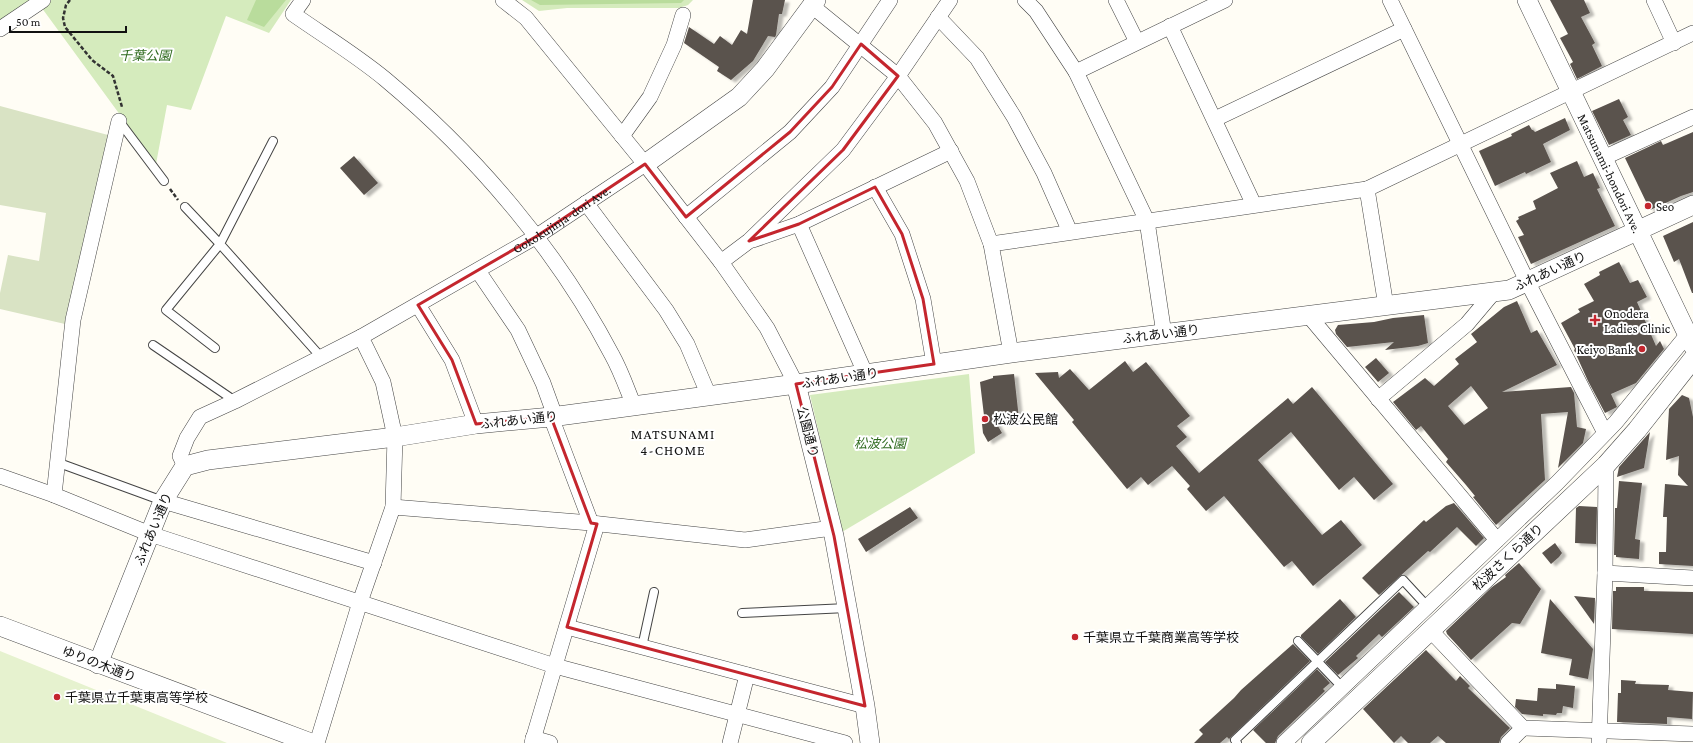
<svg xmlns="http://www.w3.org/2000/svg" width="1693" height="743" font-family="'Crimson Pro','Noto Sans JP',serif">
	<defs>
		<filter id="shadow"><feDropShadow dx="4.5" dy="2.5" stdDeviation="1" flood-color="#0004"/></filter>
	</defs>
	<rect width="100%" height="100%" fill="#fffdf5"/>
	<path fill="#d5ebbd" d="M0,0H32L0,24Z
		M36,0H291L269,33L226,16L191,110L167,105L156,164Z
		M522,0H693L688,5L679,8H567L539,11Z
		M969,374L975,453L842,532L810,395Z"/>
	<path fill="#b9dc9c" d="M256,0H286L264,27L247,20Z
		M531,0H684L681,3L540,5Z"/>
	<path fill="#d9e3c4" d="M0,106L108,135L65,324L0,309V293L8,255L39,261L46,213L0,205Z"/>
	<path fill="#e6f2cf" d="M0,651L227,743H0Z"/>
	<path fill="#5a524d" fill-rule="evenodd" filter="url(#shadow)" d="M753,0H785L782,14H779L776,35L775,37L768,36L753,61L731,80L717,71L719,67L684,43L689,27L714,44L720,36L732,45L741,30L747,34Z
		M1550,0H1584L1590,13L1581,17L1595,43L1592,45L1602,66L1577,79L1570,64L1573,62L1560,38L1568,34Z
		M1619,99L1628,117L1623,120L1631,135L1609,145L1592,111Z
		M1565,118L1570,130L1543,144L1551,162L1526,174L1525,172L1495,186L1479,151L1512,136L1511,134L1529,125L1532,130H1533L1535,132Z
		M1693,132V192L1681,196L1650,210L1625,158L1661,141L1663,145Z
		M354,156L378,183L364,195L340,168Z
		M1577,161L1584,177L1593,173L1600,188L1597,189L1615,226L1531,264L1518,237L1524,235L1516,221L1519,219L1518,217L1536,209L1533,201L1558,188L1550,173Z
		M1693,222V293H1692L1679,259L1674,262L1663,236Z
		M1619,262L1630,283L1638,280L1647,297L1637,302L1656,346L1660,341L1664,349L1636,383L1611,394L1617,407L1605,413L1588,381L1574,350L1575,349L1561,323L1580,312L1578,309L1594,301L1584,284L1600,275L1599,272Z
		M1517,301L1531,333L1537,330L1557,365L1502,392L1571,387L1574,393L1577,427L1586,429L1583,443L1558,468L1568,412L1541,414L1545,480L1496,525L1473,497L1475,496L1466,485L1446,462L1448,459L1421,426L1416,430L1393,402L1425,378L1434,386L1459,364L1455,359L1477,342L1471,334L1504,307ZM1471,386L1488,408L1464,425L1448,406Z
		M1424,315L1428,343L1418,346L1385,350L1394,342L1347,347L1336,334L1335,330L1338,325L1374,322L1393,318Z
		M1376,358L1389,373L1378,382L1365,367Z
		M1125,361L1133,372L1146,362L1190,416L1177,426L1187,437L1176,446L1199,473L1288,398L1293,404L1312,387L1393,484L1374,500L1354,477L1339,490L1291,432L1258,460L1322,535L1341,520L1362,545L1313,586L1292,561L1284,567L1224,496L1206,511L1187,489L1190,486L1172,466L1148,485L1141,477L1127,489L1072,422L1074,420L1035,373L1058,372L1059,378L1070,369L1089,390Z
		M1014,374L1019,419L995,421L1002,433L988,442L983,433L982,424H985L980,382L993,378V376Z
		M1682,395L1689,398L1693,417V566L1659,564V552H1666L1667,517H1663L1665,484L1688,486L1678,475L1679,456L1666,460L1669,409Z
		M1650,432L1644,468L1617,477L1619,467Z
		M1619,481L1642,483L1635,539L1640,540L1639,559L1616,557V555H1614L1615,508H1617Z
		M1454,503L1484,538L1476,546L1457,527L1430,552L1428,551L1379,595L1362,578L1424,520L1426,522L1446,506Z
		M1579,506L1597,507L1596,544L1575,543L1576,508Z
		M910,507L918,518L866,552L858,539Z
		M1555,543L1562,553L1559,557L1551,564L1542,553Z
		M1519,563L1541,589L1520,624L1512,623L1471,660L1447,634L1446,631L1492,587L1506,577L1505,575Z
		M1616,587H1644V591L1693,592V634L1612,629L1613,591H1616Z
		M1399,592L1414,607L1382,637L1379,634L1356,656L1358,658L1338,675L1325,662Z
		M1574,596L1595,598L1594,624Z
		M1340,599L1356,617L1318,654L1301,637V635Z
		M1550,599L1593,649L1588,679L1569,675L1572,659L1541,653Z
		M1293,644L1310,661L1229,739L1227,737L1220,743H1194L1203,734L1199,730L1234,698L1241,690Z
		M1426,650L1456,681L1460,676L1470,686L1468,688L1510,728L1501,737L1499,743H1446L1438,736L1430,743H1408L1401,736L1394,743L1363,709Z
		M1317,669L1330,683L1323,689L1325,691L1278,736L1275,743H1266L1253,730Z
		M1621,680L1636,681L1635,684L1669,685L1668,690L1693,692L1692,719L1667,717V724L1617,722L1618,693H1621Z
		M1556,684L1575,686L1573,708L1563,706L1562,713H1557L1556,715L1543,714V716L1522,714L1515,707L1516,699L1537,701L1538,688L1556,689Z"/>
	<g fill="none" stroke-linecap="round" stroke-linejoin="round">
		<defs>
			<path id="service" d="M119,121L164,181
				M185,207L220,244L321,357
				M153,345L235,401
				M215,348L166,310L220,244L273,141
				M59,463L163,501
				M742,613L847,608
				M1298,641L1342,687
				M642,647L654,592
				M1237,743L1235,740L1403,580L1427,606"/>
			<g id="minor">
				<path d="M303,0L293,14C323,35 356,55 385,79C476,155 557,250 612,355C621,371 627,389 634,406"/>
				<path d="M503,0L526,18L645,164L721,262L767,328L796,384"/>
				<path d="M1025,0L1036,11L1076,72L1147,221L1164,334"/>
				<path d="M1116,0L1137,42"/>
				<path d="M1390,0L1527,281L1605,433"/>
				<path d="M1654,0L1674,43"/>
				<path d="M812,6L898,76L935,123L967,181L991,244L1011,353"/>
				<path d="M938,17L977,58L1014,117L1044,173L1070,232"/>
				<path d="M1170,26L1254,205"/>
				<path d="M0,29L43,0"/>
				<path d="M1076,72L1225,0"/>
				<path d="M1215,119L1404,29"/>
				<path d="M119,121L73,320L54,495L150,534L555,666L845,743"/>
				<path d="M622,136L650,97L674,45L683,15"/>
				<path d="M1603,158L1693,117"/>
				<path d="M875,187L902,234L923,299L934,364"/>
				<path d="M1367,189L1386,306"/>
				<path d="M586,203L666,310L687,344L709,396"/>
				<path d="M686,217L790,132L832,87L890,0"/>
				<path d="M799,224L866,375"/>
				<path d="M753,240L799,224L951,151"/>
				<path d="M991,244L1367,189L1693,33"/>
				<path d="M721,262L749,241L843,150L898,76L950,0"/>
				<path d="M478,271L518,330L543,383L555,416"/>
				<path d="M418,305L452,360L476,424"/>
				<path d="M1309,316L1497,540"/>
				<path d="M1378,399L1467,324L1494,292"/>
				<path d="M551,417L591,523"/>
				<path d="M185,466L180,456L187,438L200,417L235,401L361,337"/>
				<path d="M0,476L54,495"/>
				<path d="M163,501L374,563"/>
				<path d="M393,507L591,523L745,540L832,528"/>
				<path d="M1605,573L1693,578"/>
				<path d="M567,627L865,706"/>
				<path d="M1431,631L1523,728L1693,734"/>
				<path d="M533,738L550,743"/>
				<path id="s1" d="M317,743L360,602L393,507L395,437L383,382L361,337L537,236L645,164"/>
				<path d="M532,743L597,524"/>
				<path d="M730,743L747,675"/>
				<path d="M1284,743L1557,483L1616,422L1688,334"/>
				<path d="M1508,743L1523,728"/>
				<path d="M1599,743L1605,573L1606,465"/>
			</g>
			<g id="tertiary">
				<path id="s2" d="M1527,0L1693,346"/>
				<path d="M645,164L739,97L765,69L816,0"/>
				<path d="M796,384L834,536L865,706L870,743"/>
				<path d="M0,626L311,743"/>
				<path d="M98,664L163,501L185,466L208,460L395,437L476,424L551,417L796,384L1011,353L1509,290L1693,205"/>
				<path d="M1311,743L1606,465L1637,430L1693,359"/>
			</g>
		</defs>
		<use href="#service" stroke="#444" stroke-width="10"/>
		<use href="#minor" stroke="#444" stroke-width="16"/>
		<use href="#tertiary" stroke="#444" stroke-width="20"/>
		<path stroke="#333" stroke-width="2.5" stroke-dasharray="4 2" stroke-linecap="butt" d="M70,0L66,5L63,18L65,27L92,60L113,76L122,107
			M170,189L178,200"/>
		<use href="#service" stroke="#fff" stroke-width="8"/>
		<use href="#minor" stroke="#fff" stroke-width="15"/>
		<use href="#tertiary" stroke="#fff" stroke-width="19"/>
	</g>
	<path fill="none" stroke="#c4262e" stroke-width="3" stroke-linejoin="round" d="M861,44L898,76L843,150L749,241L799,224L875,187L902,234L923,299L934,364L796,384L834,536L865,706L567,627L597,524L591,523L551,417L476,424L452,360L418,305L537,236L645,164L686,217L790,132L832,87Z"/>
	<g fill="#c4262e" stroke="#fff" stroke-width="1.5">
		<circle cx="1648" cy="206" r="4"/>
		<path d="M1593 314h4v4h4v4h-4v4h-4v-4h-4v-4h4z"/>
		<circle cx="1642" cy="349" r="4"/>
		<circle cx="985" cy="419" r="4"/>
		<circle cx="1075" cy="637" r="4"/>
		<circle cx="57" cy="697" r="4"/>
	</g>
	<g text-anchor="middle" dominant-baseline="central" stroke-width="4" stroke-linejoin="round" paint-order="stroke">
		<g font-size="13" font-style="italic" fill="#2f6b1f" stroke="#fff">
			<text x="145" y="55">千葉公園</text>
			<text x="880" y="443">松波公園</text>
		</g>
		<g font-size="13" fill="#111" stroke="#fff">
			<text stroke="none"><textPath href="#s2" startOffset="192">Matsunami-hondori Ave.</textPath></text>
			<text stroke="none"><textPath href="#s1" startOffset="657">Gokokujinja-dori Ave.</textPath></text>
			<text transform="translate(1550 271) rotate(-24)">ふれあい通り</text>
			<text transform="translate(1161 334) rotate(-7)">ふれあい通り</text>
			<text transform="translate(840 378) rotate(-8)">ふれあい通り</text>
			<text transform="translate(519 420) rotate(-6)">ふれあい通り</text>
			<text transform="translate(808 432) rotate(76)">公園通り</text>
			<text transform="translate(153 529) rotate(-67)">ふれあい通り</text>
			<text transform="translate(1508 557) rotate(-43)">松波さくら通り</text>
			<text transform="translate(99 664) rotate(21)">ゆりの木通り</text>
		</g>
		<g font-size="13" fill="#111" stroke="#fff" text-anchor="start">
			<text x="1656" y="206">Seo</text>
			<text x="1604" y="313">Onodera<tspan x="1604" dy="15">Ladies Clinic</tspan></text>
			<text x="1634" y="349" text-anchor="end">Keiyo Bank</text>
			<text x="993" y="419">松波公民館</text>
			<text x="1083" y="637">千葉県立千葉商業高等学校</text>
			<text x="65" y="697">千葉県立千葉東高等学校</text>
		</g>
		<g font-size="14" letter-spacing="1" fill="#111" stroke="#fff">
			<text x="673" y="434">MATSUNAMI<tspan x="673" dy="16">4-CHOME</tspan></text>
		</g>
	</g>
	<path d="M10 26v6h116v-6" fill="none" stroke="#111111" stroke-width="2"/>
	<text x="16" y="26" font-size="12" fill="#111111" stroke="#ffffff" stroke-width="3" paint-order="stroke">50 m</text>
</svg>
